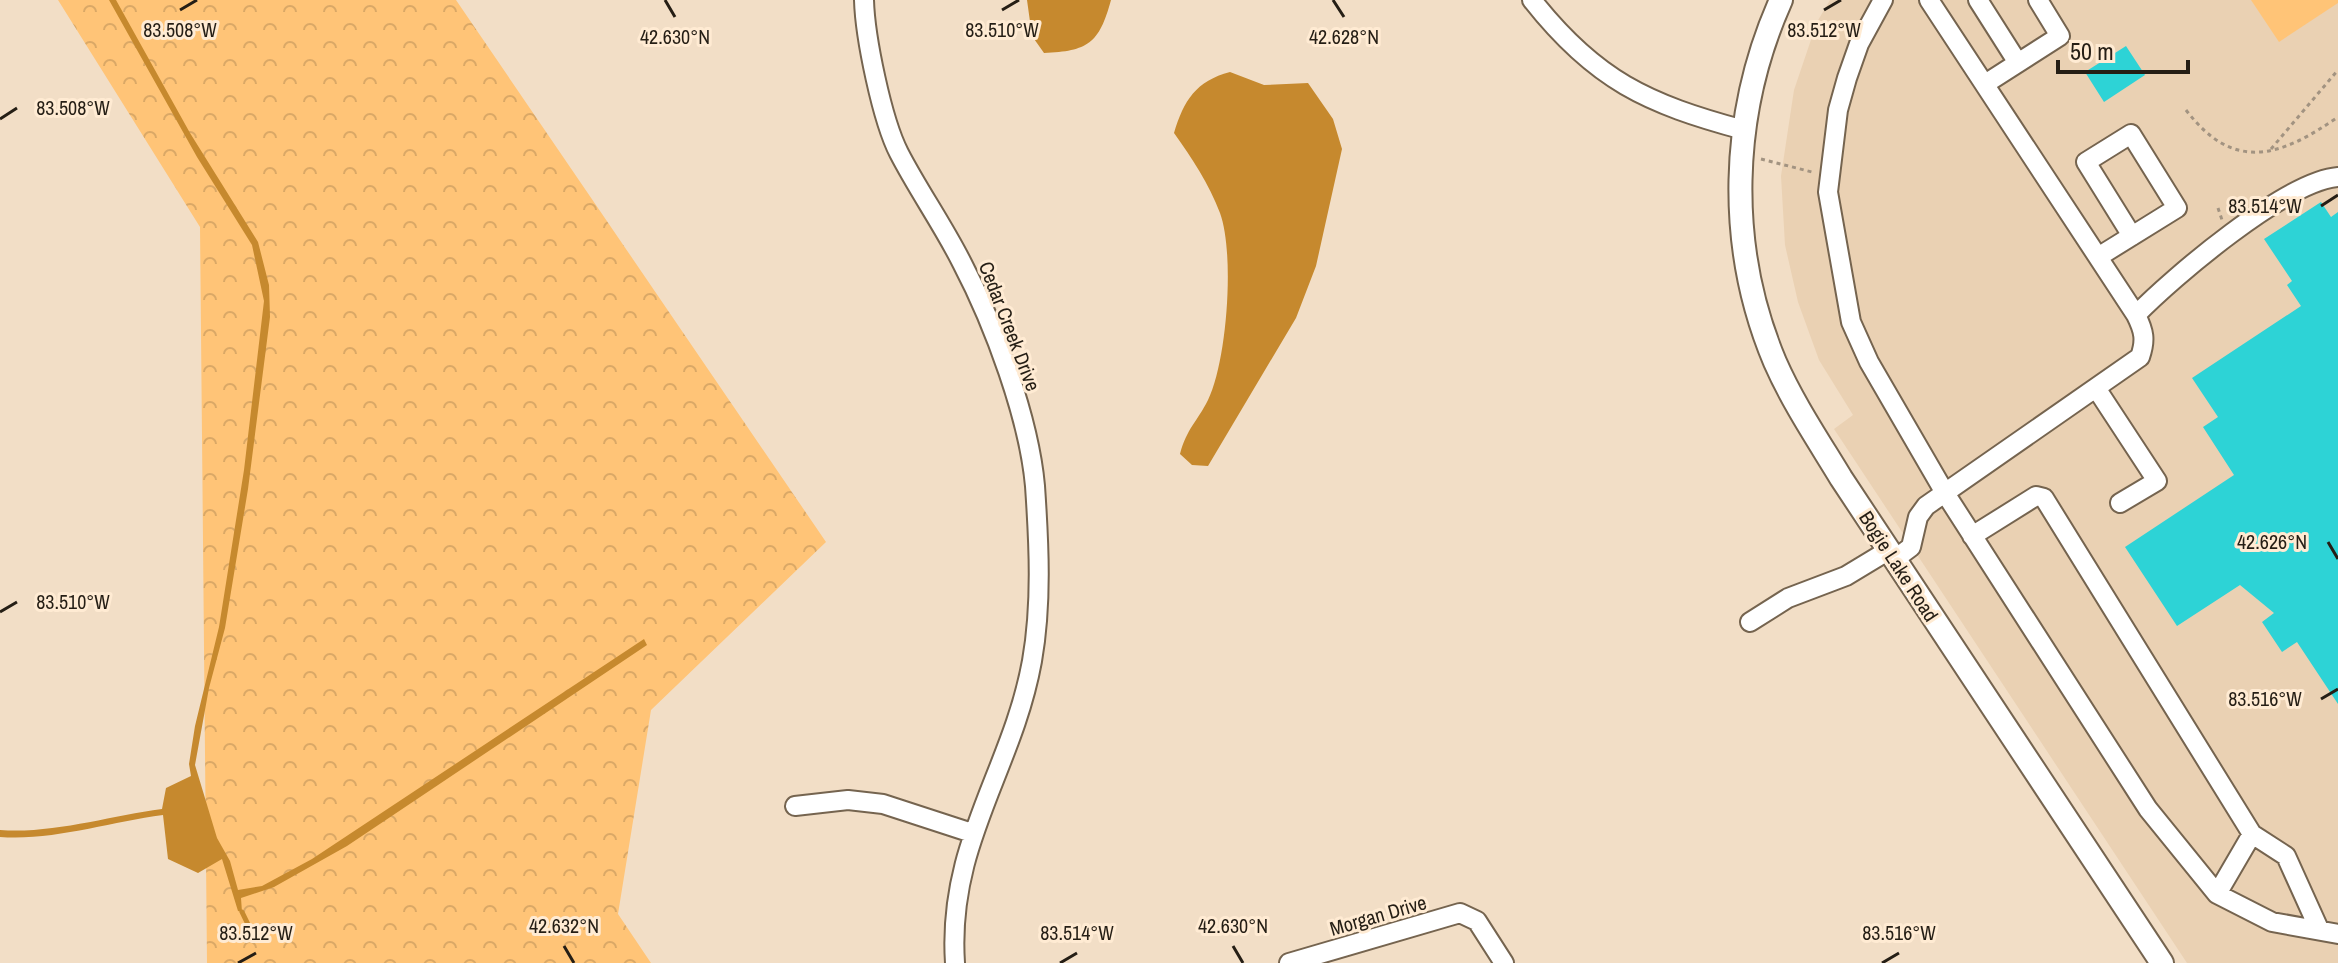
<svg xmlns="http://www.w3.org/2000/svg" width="2338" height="963" font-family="'Archivo Narrow',sans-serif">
	<defs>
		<pattern id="forest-crowns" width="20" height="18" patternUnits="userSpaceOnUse" patternTransform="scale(2)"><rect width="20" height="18" fill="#ffc477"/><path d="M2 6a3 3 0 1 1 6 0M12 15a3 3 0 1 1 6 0" fill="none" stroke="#daa866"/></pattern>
	</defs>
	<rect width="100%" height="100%" fill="#f2dec6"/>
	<path fill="#ead1b3" d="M1830,0H2338V963H2187L1834,429L1853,415L1819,360L1798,302L1785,245L1781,176L1794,90L1817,22Z"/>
	<path fill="url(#forest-crowns)" d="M58,0H456L826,542L651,710L618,914L651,963H207L200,227Z"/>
	<path fill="#ffc477" d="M2251,0H2338V3L2279,42Z"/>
	<path fill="#c6892e" d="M109,0H116L190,133L258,242L269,285L270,317L248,489L225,628L209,688L195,765L217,838L230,861L238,890L262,886L312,859L644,639L647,645L347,846L274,887L241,898L242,912L238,911L222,859L198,873L168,859L163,815C109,822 53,841 0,837V830C53,834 109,816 162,809L166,788L191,776L189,764L195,726L219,627L244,470L264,301L252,245L197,157Z
		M1027,0H1111C1099,44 1088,51 1044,53L1032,36Z
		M1230,72L1264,85L1308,83L1333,119L1342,149L1316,266L1296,318L1208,466L1192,465L1180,454C1187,428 1197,422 1208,400C1227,361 1235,254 1220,213C1209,184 1192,158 1174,133C1184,100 1196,81 1230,72Z"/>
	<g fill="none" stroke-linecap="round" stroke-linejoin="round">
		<path stroke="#c6892e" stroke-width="5" d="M242,912L255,939"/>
	</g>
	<path fill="#2dd3d6" d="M2126,46L2145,75L2104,102L2085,72Z
		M2321,202L2331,217L2338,212V704L2297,642L2282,652L2262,622L2274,613L2240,585L2177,626L2125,547L2234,475L2203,427L2218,417L2192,378L2301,306L2287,285L2292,281L2264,239Z"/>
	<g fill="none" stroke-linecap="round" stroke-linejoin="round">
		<defs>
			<path id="minor" d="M864,0C865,37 882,120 899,153C918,190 943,225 962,263C994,324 1029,418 1035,486C1039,544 1042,604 1032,661C1012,771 947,843 955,963
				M1532,0C1595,80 1647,104 1744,130
				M1883,0L1859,44L1847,78L1838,110L1828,192L1851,322L1869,362L1945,493L2148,809L2217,894L2272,922L2338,934
				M1978,0L2018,63
				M1985,84L2060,36L2038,0
				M2098,257L2177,208L2131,134L2086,162L2132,236
				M2136,315C2173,277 2286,181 2338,177
				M2096,388L2157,481L2120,503
				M1972,536L2036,496L2044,498L2252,834L2286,856L2319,929
				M1895,559L1911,547L1918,517L1926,506L2140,357C2146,340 2144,331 2136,315L1929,0
				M1750,622L1788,598L1846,576L1889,550
				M795,806L848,800L883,804L972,833
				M2217,894L2252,834
				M1289,963L1460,913L1477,921L1504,963"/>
			<path id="major" d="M1781,0C1730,114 1726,246 1775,362C1793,403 1818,440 1841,478L2162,963"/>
		</defs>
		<use href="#minor" stroke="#75644f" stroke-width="22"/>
		<use href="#major" stroke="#75644f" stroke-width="26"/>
		<path stroke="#a29381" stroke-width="3" stroke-dasharray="4 4" stroke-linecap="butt" d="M2186,110C2234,173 2280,157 2338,117
			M2271,149L2338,70
			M1761,159L1812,172
			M2218,208L2222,220"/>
		<use href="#minor" stroke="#fff" stroke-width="18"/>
		<use href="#major" stroke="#fff" stroke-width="22"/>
	</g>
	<path fill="none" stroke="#251e15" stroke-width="3" d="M665,0L675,17M1333,0L1344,17M180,10L197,0M1002,10L1019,0M1824,10L1841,0M0,119L17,108M2321,206L2338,195M2328,542L2338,559M0,612L17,602M2321,699L2338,689M564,946L574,963M1233,946L1243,963M238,963L256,953M1060,963L1077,953M1882,963L1899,953"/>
	<g text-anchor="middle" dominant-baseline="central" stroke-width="6" stroke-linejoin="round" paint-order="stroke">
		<g font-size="20" fill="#251e15" stroke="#ffebd3">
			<text transform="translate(1010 326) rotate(69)">Cedar Creek Drive</text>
			<text transform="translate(1899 566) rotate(57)">Bogie Lake Road</text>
			<text transform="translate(1378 915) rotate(-16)">Morgan Drive</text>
		</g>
	</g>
	<g font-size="20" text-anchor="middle" fill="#251e15" stroke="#ffebd3" stroke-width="6" stroke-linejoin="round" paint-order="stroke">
		<text x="1002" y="37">83.510°W</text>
		<text x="1824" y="37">83.512°W</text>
		<text x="180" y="37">83.508°W</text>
		<text x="675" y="44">42.630°N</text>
		<text x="1344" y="44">42.628°N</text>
		<text x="73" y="115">83.508°W</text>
		<text x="2265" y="213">83.514°W</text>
		<text x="2272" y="549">42.626°N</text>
		<text x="73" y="609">83.510°W</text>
		<text x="2265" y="706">83.516°W</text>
		<text x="564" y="933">42.632°N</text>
		<text x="1233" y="933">42.630°N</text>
		<text x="256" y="940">83.512°W</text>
		<text x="1077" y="940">83.514°W</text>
		<text x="1899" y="940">83.516°W</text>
	</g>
	<path d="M2058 60v12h130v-12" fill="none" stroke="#251e15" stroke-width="4"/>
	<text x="2070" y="60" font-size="24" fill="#251e15" stroke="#ffebd3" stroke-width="6" paint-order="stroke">50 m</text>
</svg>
